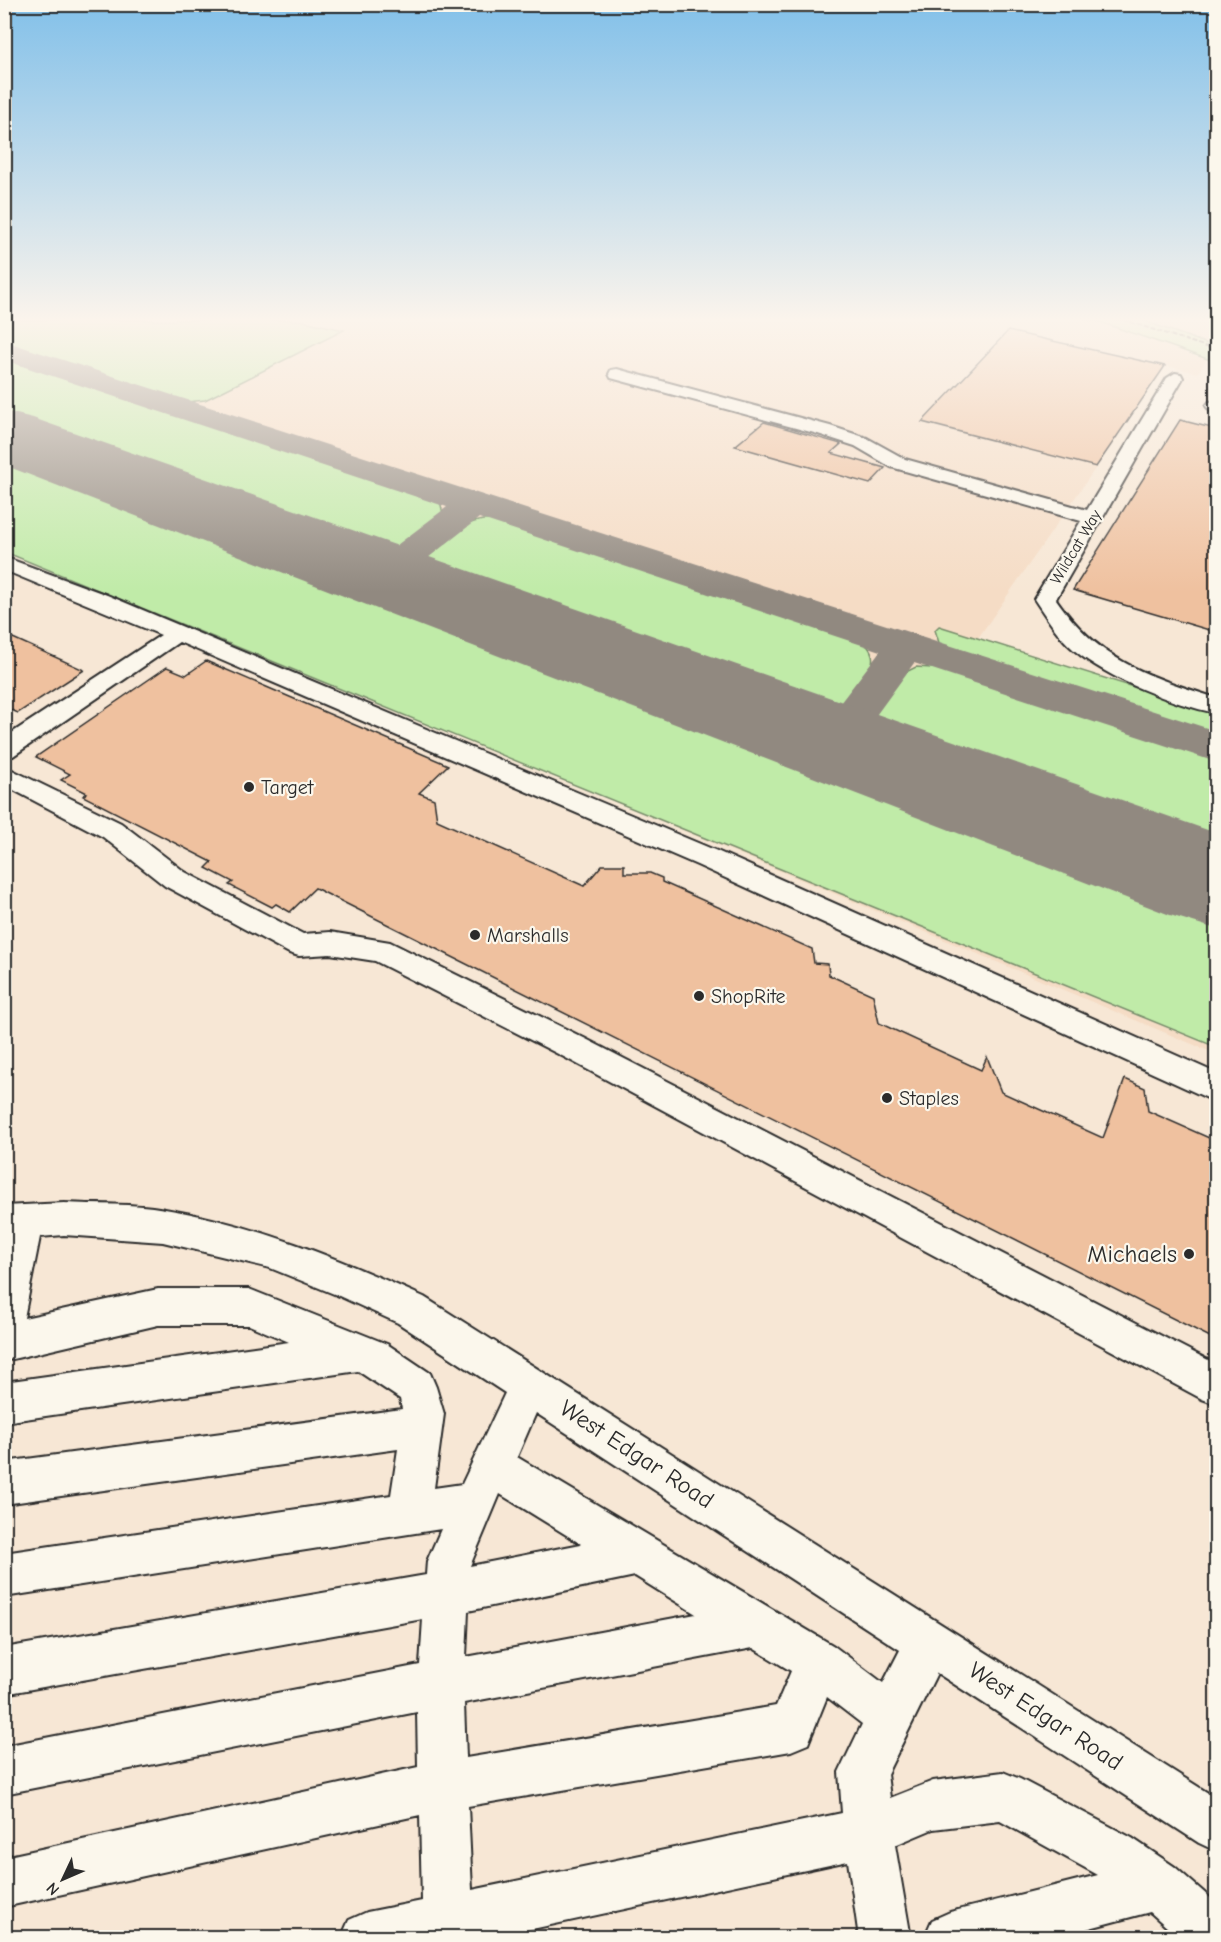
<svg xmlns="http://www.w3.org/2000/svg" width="1221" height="1942" font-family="'Comic Neue',sans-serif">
	<rect width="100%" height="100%" fill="#f7e7d5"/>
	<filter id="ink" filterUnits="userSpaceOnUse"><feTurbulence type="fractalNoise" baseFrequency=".0167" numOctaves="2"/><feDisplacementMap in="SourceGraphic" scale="12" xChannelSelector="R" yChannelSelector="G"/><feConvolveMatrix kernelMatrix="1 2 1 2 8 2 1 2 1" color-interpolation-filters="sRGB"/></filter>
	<g filter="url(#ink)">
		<path fill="#f5dcc5" d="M4,320H299L323,327L336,320H1084L1098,322L1206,360L1198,373L1166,366L976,641L1216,718V1054L373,700L5,549Z
			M1142,320H1216V347Z"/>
		<path fill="#c0eba8" stroke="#768b6a" stroke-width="1.5" d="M5,320H299L344,330L205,400L178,403L5,346Z
			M1084,320H1142L1216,347V362L1100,322Z
			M5,357L437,499L441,505L443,514C437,525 403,549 391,550L5,412Z
			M4,461L1216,919V1047L5,552Z
			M483,520H500L852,636C895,655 860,682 842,706L836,708L419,559C428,541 464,523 483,520Z
			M939,626L1216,713V741L958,657L940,646L935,630Z
			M916,667L948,669L1216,758V844L875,722L872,715L874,709L902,674Z"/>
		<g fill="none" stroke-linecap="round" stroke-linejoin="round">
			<path fill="#918980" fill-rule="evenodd" d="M4,341L1216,731V762L914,663L850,751L834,756L818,751L811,741L880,651L479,518L396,583L382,587L368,583L362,575L368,567L447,507L4,360Z"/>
			<path fill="#918980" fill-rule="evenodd" d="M4,411L33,418L1216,833V929L1170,915L4,465Z"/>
		</g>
		<path fill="#efc19f" stroke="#2b2b2b" stroke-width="1.5" d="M1008,331L1165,366L1096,467L922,422Z
			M1180,420L1216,429V632L1073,590Z
			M764,422L841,444L831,453L885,468L870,484L735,446Z
			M4,634L84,670L18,713L4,707Z
			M206,661L448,765L419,793L434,799L437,820L584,886L602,865H624V873H650L662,878V882L812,949L814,963L828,964L829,975L873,995L879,1023L981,1070L987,1057L1001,1092L1103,1138L1125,1079L1145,1088L1148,1111L1216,1141V1340L315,888L290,912L276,904L272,907L229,885L233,882L206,868L212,862L83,796L87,793L61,780L70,774L36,757L167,667L186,675Z"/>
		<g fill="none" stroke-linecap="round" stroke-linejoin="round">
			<defs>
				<path id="minor" d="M617,369L830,426L867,438L905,459L1087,510L1167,378L1175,373L1181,374L1183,378L1056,599C1100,662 1146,675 1216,698V713C1174,705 1107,678 1074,650C1058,636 1046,617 1034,599L1081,521L891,467L855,446L818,434L611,378L609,374L611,370Z
					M1216,401V412L1210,411L1206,406L1209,402Z
					M4,557L107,595L717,851L1216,1073V1102L697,865L179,642L13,756L4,758V738L161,635L4,570Z
					M4,766L121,823L185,872L303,934L330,932L390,942L586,1039L1216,1364V1404L1202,1399L564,1057L375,961L330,954L299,956L289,953L165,886L103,837L4,785Z
					M64,1203C97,1205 132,1203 165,1209C257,1225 339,1259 424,1297L1216,1798V1851L1199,1843L937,1673L887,1774L890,1798L933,1781L1003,1772L1020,1779L1132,1838L1175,1867L1216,1903V1938H1179L1150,1912L1052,1938H924L932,1920L950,1912L1098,1875L1000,1821L933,1829L895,1845L911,1938H859L848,1861L490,1938H341L349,1920L367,1912L422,1901L420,1815L4,1907V1857L418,1767L417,1712L4,1794V1746L420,1665L423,1619L4,1694V1648L426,1575L427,1561L441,1529L4,1597V1553L391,1495L398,1449L4,1504V1462L402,1409L400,1399L358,1371L4,1422V1382L289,1342L249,1325H158L4,1361V1206ZM64,1235L163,1242L270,1268L339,1296L398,1323L505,1393L462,1484L434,1488L444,1414L436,1387L430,1373L387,1344L249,1289H158L24,1318L40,1237ZM536,1413L900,1650L883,1683L834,1646L517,1457ZM500,1494L581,1544L470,1566ZM635,1576L696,1614L466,1657L468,1611ZM753,1648L791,1671L776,1706L466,1758L464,1703ZM827,1697L862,1724L839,1772L842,1813L472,1890L468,1806L791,1751L808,1744Z"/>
			</defs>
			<use href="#minor" stroke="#2b2b2b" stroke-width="4"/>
			<use href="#minor" fill="#fbf7ec" fill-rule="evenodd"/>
			<path stroke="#2b2b2b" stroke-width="2" stroke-dasharray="5 2" stroke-linecap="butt" d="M1124,320L1216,350"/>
		</g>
	</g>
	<linearGradient id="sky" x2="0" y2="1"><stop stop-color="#82c0e9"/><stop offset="0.54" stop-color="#fbf4ec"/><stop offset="1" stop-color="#fbf4ec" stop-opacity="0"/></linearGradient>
	<rect width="1221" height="592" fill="url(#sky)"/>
	<g fill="#2b2b2b" stroke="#fbf7ec" stroke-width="2">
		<circle cx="249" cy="787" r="6"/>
		<circle cx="475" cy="935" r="6"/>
		<circle cx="699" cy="996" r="6"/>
		<circle cx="887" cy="1098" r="6"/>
		<circle cx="1189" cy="1254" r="6"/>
	</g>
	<g text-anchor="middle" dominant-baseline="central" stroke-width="4.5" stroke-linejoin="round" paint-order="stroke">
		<g font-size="16" fill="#2b2b2b" stroke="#fbf7ec">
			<text transform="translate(1076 547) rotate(-59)">Wildcat Way</text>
		</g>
		<g font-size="20" fill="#2b2b2b" stroke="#fbf7ec" text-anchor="start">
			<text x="261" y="787">Target</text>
			<text x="487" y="935">Marshalls</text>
			<text x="711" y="996">ShopRite</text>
			<text x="899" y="1098">Staples</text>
		</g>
		<g font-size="24" fill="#2b2b2b" stroke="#fbf7ec" text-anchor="end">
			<text x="1177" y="1254">Michaels</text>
		</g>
		<g font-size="24" fill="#2b2b2b" stroke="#fbf7ec">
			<text transform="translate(637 1454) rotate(33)">West Edgar Road</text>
			<text transform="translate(1046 1716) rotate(33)">West Edgar Road</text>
		</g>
	</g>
	<rect width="1221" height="1942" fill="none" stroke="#fbf7ec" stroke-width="24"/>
	<rect x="12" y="12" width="1197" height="1918" fill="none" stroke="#2b2b2b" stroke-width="2" filter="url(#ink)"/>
	<g transform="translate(63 1879) rotate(226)" stroke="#fbf7ec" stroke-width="4.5" paint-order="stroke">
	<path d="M0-4.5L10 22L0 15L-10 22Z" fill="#2b2b2b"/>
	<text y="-9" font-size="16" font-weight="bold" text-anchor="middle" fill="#2b2b2b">N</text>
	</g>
</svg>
